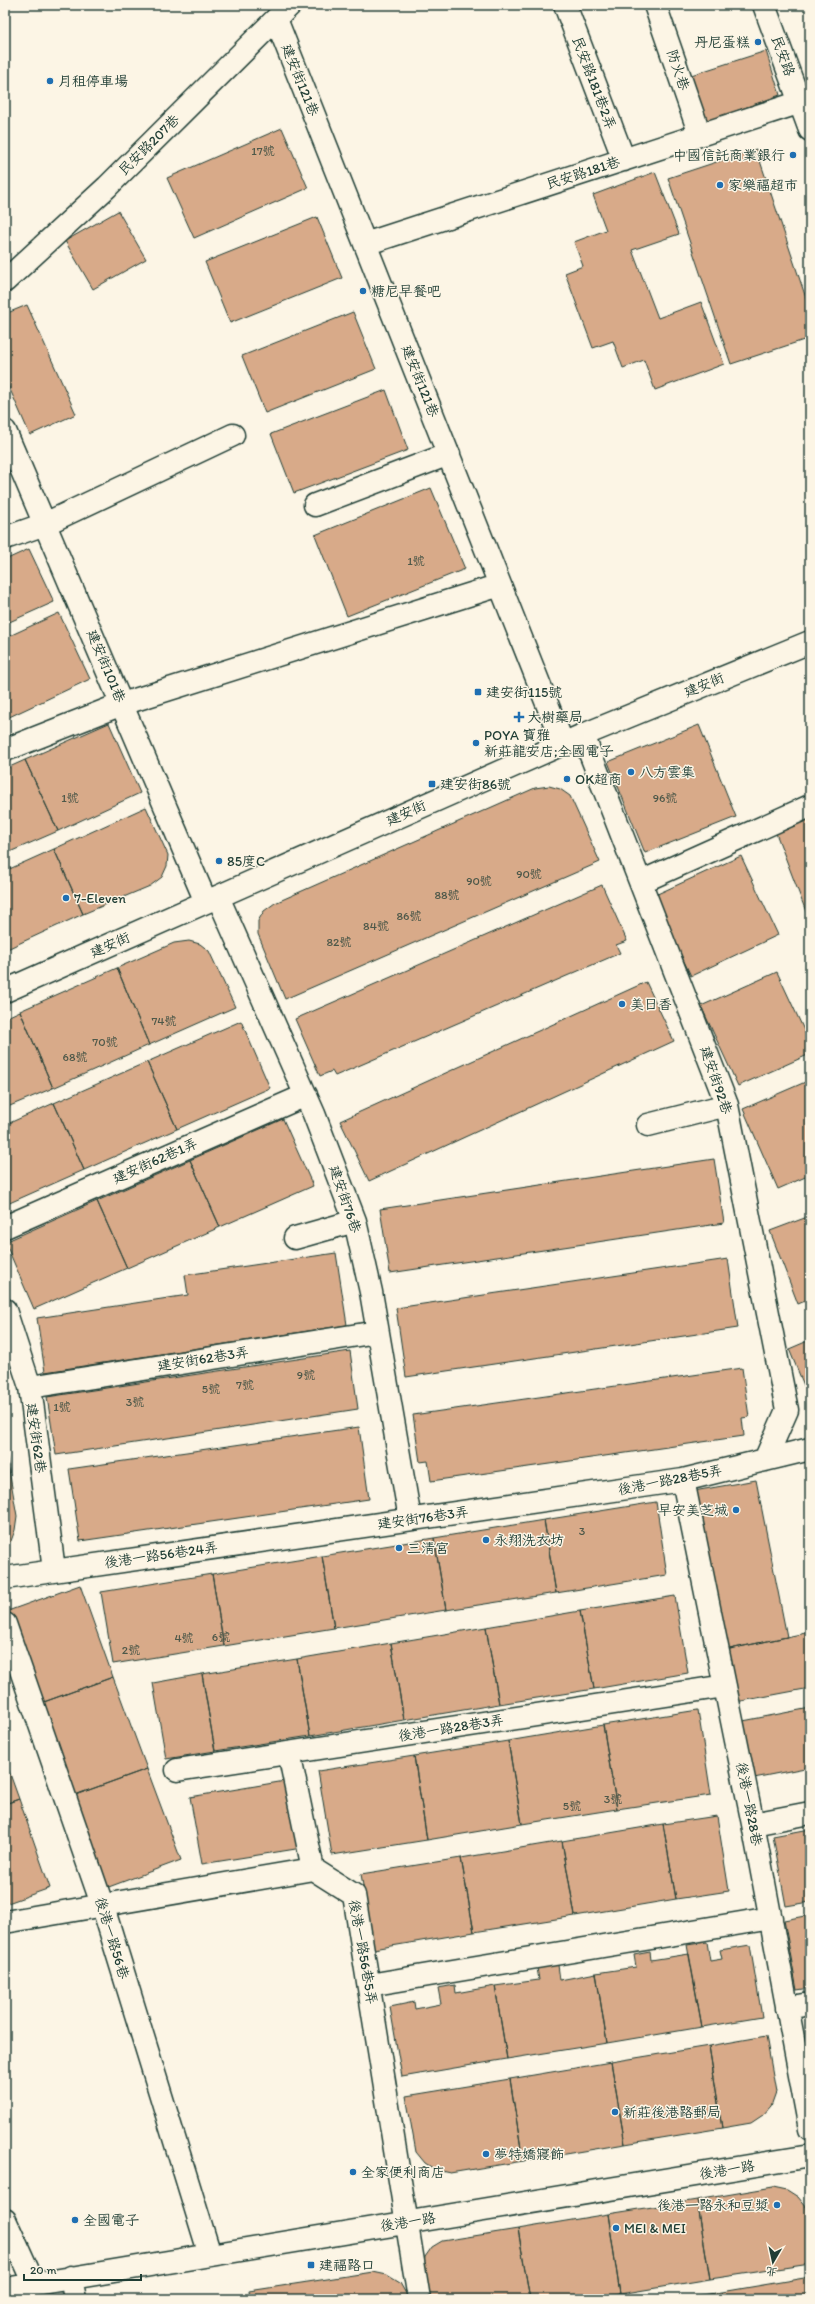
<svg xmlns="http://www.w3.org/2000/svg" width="815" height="2304" font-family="Itim,'LXGW WenKai TC',sans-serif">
	<rect width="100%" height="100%" fill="#fcf5e5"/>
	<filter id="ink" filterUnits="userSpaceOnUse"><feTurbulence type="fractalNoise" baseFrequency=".025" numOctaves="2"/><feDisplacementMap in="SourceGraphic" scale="8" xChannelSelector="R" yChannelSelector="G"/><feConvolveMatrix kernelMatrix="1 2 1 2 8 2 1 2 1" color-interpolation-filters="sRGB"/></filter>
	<g filter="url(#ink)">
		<path fill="#d8aa89" stroke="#1f3d34" d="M766,51L780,95L703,123L688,76Z
			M282,128L308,188L194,238L167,178Z
			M756,149L810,310V338L731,364L668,178Z
			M655,172L679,234L632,250L658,318L701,302L724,364L655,390L644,360L623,368L613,341L593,348L565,273L583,266L574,242L606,230L593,195Z
			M118,211L146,259L93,289L65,241Z
			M317,217L342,278L230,323L205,262Z
			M27,305L76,414L30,435L5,378V314Z
			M353,312L376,369L265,413L242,356Z
			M386,390L408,450L294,493L271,434Z
			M431,488L465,569L347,616L315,535Z
			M29,549L54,602L5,624V560Z
			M59,613L90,679L5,719V638Z
			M109,723L140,793L58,831L25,760Z
			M699,725L736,817L645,853L608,762Z
			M25,760L58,831L5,854V769Z
			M549,786L560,789L570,796L600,862L285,999L258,934V921L264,911L275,903L535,788Z
			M146,807L168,855L167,866L162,877L150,886L83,914L54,849Z
			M810,814V922L774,828Z
			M54,849L83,914L5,950V871Z
			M741,856L778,935L691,976L653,896Z
			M602,885L627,941L616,945L620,953L335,1076L332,1071L320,1076L295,1019Z
			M189,941L200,944L209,951L235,1007L149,1045L117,968L174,943Z
			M117,968L149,1045L53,1088L20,1011Z
			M777,972L810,1043V1054L738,1086L701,1006Z
			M646,982L674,1041L369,1181L340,1121Z
			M20,1011L53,1088L5,1108V1018Z
			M241,1021L270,1088L177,1129L147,1062Z
			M147,1062L177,1129L84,1170L54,1103Z
			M810,1080V1175L778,1189L743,1109Z
			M54,1103L84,1170L5,1205V1125Z
			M283,1119L313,1186L220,1227L190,1160Z
			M714,1159L724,1223L390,1273L380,1209Z
			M190,1160L220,1227L127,1268L97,1201Z
			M97,1201L127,1268L34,1309L5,1242Z
			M810,1216V1299L798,1304L770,1231Z
			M336,1253L347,1325L45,1372L37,1318L188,1295L185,1275Z
			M728,1259L738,1328L406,1377L396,1308Z
			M810,1340V1400L789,1349Z
			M350,1351L358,1409L56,1455L47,1397Z
			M742,1368L749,1417L742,1418L744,1436L431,1481L428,1461L420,1462L413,1415Z
			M359,1427L369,1499L80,1541L69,1469Z
			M6,1453L17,1516L15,1530L11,1541L5,1546Z
			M756,1480L787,1637L725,1650L694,1491Z
			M656,1502L667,1575L556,1593L544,1520Z
			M544,1520L556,1593L446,1610L434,1538Z
			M434,1538L446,1610L334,1628L322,1556Z
			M322,1556L334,1628L224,1646L212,1574Z
			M212,1574L224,1646L113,1664L101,1592Z
			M80,1585L113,1677L30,1707L5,1637V1612Z
			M675,1596L688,1673L594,1689L580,1611Z
			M580,1611L594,1689L499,1704L486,1627Z
			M486,1627L499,1704L404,1720L391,1643Z
			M810,1632V1688L736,1702L725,1650Z
			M391,1643L404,1720L310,1736L297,1659Z
			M297,1659L310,1736L215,1751L202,1674Z
			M202,1674L215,1751L166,1759L153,1683Z
			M113,1677L147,1769L64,1799L30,1707Z
			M810,1708V1767L754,1778L743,1721Z
			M698,1710L711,1795L617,1809L603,1725Z
			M603,1725L617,1809L522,1824L508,1741Z
			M508,1741L522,1824L427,1840L414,1756Z
			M414,1756L427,1840L332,1855L318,1771Z
			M5,1760L19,1799L5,1804Z
			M147,1769L181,1860L98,1891L64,1799Z
			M291,1780L302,1848L202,1864L190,1797Z
			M19,1799L50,1888L5,1904V1804Z
			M717,1816L729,1891L676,1899L663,1824Z
			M663,1824L676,1899L575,1916L562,1841Z
			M810,1829V1902L786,1906L773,1836Z
			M562,1841L575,1916L474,1932L461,1858Z
			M461,1858L474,1932L374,1949L361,1874Z
			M810,1915V1988L797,1990L784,1920Z
			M707,1942L710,1961L722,1959L720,1950L750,1945L762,2017L702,2027L687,1945Z
			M650,1952L651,1960L689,1954L702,2027L607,2043L596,1973L636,1967L634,1955Z
			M558,1965L560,1980L596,1973L607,2043L507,2059L495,1986L539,1980L537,1968Z
			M455,1985L456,1993L495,1986L507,2059L402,2077L390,2007L414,2002L415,2009L441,2004L438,1988Z
			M766,2036L776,2092L771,2106L763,2115L751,2123L722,2128L709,2046Z
			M709,2046L722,2128L625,2144L611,2062Z
			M611,2062L625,2144L523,2161L510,2079Z
			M510,2079L523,2161L450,2173L436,2170L425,2163L416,2152L406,2096Z
			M773,2187L787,2190L798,2197L807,2208L810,2225V2264L710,2279L697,2200Z
			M697,2200L710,2279L620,2294L608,2214Z
			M608,2214L620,2294L589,2299H530L518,2229Z
			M518,2229L530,2299H428L423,2270L425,2257L432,2247L442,2241Z
			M373,2272L387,2275L400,2283L409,2299H250L249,2291Z
			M810,2277V2299H723L722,2292Z
			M722,2292L723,2299H676Z"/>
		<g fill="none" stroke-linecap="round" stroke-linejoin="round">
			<defs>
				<path id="minor" d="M565,5L624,160
					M655,5L700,135
					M764,5L810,130
					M276,19L563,744
					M365,244L810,99
					M5,281L107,187L290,5
					M5,431L206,902
					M315,505L449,454
					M5,538L45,524L233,435
					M583,735L727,1105L787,1410L765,1460
					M5,750L122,704L500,585
					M641,882L810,806
					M218,897L314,1114L355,1221L371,1292L410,1519
					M5,991L583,735L810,642
					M648,1125L727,1105
					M5,1227L306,1095
					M295,1238L355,1221
					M5,1310L30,1387L54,1570
					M30,1387L377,1332
					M683,1480L753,1824L810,2129
					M5,1578L683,1480L810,1449
					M5,1624L103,1907L210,2255
					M289,1753L313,1869
					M177,1770L725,1686
					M753,1824L810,1813
					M5,1922L313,1869L354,1895L419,2299
					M369,1985L771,1918
					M787,2008L810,2004
					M5,2220L34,2284
					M71,2277L75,2299
					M5,2289L810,2156"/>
			</defs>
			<use href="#minor" stroke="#1f3d34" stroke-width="25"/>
			<use href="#minor" stroke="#fcf5e5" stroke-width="22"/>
		</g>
	</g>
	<g fill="#1f6fb2" stroke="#fcf5e5" stroke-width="1.5">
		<circle cx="758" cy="42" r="4"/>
		<circle cx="50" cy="81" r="4"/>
		<circle cx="793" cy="155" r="4"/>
		<circle cx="720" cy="185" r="4"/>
		<circle cx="363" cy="291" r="4"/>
		<rect x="474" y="688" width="8" height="8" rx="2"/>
		<path d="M517 711h4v4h4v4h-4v4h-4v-4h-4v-4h4z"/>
		<circle cx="476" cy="743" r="4"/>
		<circle cx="631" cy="772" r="4"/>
		<circle cx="567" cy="779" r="4"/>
		<rect x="428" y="780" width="8" height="8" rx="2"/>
		<circle cx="219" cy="861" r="4"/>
		<circle cx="66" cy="898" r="4"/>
		<circle cx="622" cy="1004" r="4"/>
		<circle cx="736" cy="1510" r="4"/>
		<circle cx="486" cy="1540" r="4"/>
		<circle cx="399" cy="1548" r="4"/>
		<circle cx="615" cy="2112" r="4"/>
		<circle cx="486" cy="2154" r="4"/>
		<circle cx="353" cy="2172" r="4"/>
		<circle cx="777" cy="2205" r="4"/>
		<circle cx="75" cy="2220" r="4"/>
		<circle cx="616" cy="2228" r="4"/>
		<rect x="307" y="2261" width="8" height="8" rx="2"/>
	</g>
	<g text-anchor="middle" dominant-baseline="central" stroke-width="3" stroke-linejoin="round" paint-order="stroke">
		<g font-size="12" fill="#4d5849">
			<text x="263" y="151">17號</text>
			<text x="416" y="561">1號</text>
			<text x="70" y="798">1號</text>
			<text x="665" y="798">96號</text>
			<text x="529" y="874">90號</text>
			<text x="479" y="881">90號</text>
			<text x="447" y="895">88號</text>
			<text x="409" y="916">86號</text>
			<text x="376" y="926">84號</text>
			<text x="339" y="942">82號</text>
			<text x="164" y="1021">74號</text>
			<text x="105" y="1042">70號</text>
			<text x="75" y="1057">68號</text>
			<text x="306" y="1375">9號</text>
			<text x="245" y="1385">7號</text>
			<text x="211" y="1389">5號</text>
			<text x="135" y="1402">3號</text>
			<text x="62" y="1407">1號</text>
			<text x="582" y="1531">3</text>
			<text x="221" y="1637">6號</text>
			<text x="184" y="1638">4號</text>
			<text x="131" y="1650">2號</text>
			<text x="613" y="1799">3號</text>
			<text x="572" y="1806">5號</text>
		</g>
		<g font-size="14" fill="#1f3d34" stroke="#fcf5e5" text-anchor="start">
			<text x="750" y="42" text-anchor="end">丹尼蛋糕</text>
			<text x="58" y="81">月租停車場</text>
			<text x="785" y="155" text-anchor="end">中國信託商業銀行</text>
			<text x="728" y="185">家樂福超市</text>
			<text x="371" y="291">糖尼早餐吧</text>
			<text x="486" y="692">建安街115號</text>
			<text x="527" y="717">大樹藥局</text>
			<text x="484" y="735">POYA 寶雅<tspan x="484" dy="16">新莊龍安店;全國電子</tspan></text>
			<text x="639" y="772">八方雲集</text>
			<text x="575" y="779">OK超商</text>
			<text x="440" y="784">建安街86號</text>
			<text x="227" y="861">85度C</text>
			<text x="74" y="898">7-Eleven</text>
			<text x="630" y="1004">美日香</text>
			<text x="728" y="1510" text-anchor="end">早安美芝城</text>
			<text x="494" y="1540">永翔洗衣坊</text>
			<text x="407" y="1548">三清宮</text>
			<text x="623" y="2112">新莊後港路郵局</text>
			<text x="494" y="2154">夢特嬌寢飾</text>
			<text x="361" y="2172">全家便利商店</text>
			<text x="769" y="2205" text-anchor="end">後港一路永和豆漿</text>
			<text x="83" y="2220">全國電子</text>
			<text x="624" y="2228">MEI &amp; MEI</text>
			<text x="319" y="2265">建福路口</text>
		</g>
		<g font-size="14" fill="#1f3d34" stroke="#fcf5e5">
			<text transform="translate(783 56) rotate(70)">民安路</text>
			<text transform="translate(678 70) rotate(71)">防火巷</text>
			<text transform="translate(300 80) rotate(68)">建安街121巷</text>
			<text transform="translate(594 83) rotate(69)">民安路181巷2弄</text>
			<text transform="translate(149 145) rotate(-45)">民安路207巷</text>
			<text transform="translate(583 173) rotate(-18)">民安路181巷</text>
			<text transform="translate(420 381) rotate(68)">建安街121巷</text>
			<text transform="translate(106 666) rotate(67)">建安街101巷</text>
			<text transform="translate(704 685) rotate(-23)">建安街</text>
			<text transform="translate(406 813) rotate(-24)">建安街</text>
			<text transform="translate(110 945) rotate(-24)">建安街</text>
			<text transform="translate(716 1080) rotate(71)">建安街92巷</text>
			<text transform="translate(155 1161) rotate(-24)">建安街62巷1弄</text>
			<text transform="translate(345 1199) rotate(71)">建安街76巷</text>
			<text transform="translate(203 1359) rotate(-9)">建安街62巷3弄</text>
			<text transform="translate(36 1438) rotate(82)">建安街62巷</text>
			<text transform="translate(670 1480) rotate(-11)">後港一路28巷5弄</text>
			<text transform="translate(423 1518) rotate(-8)">建安街76巷3弄</text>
			<text transform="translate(161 1555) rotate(-8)">後港一路56巷24弄</text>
			<text transform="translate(451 1728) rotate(-9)">後港一路28巷3弄</text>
			<text transform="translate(749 1804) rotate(79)">後港一路28巷</text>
			<text transform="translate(112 1938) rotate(73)">後港一路56巷</text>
			<text transform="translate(363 1952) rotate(80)">後港一路56巷5弄</text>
			<text transform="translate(727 2170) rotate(-9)">後港一路</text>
			<text transform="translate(408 2222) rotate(-9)">後港一路</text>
		</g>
	</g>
	<rect width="815" height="2304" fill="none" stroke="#fcf5e5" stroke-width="20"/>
	<rect x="10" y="10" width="795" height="2284" fill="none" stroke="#1f3d34" stroke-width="1.5" filter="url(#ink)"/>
	<g transform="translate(773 2262) rotate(189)" stroke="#fcf5e5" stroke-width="3" paint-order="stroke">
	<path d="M0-3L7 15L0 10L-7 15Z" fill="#1f3d34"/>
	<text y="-6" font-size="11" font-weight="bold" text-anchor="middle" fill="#1f3d34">北</text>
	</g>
	<path d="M24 2274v6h117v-6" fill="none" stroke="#1f3d34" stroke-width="2"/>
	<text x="30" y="2274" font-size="12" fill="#1f3d34" stroke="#fcf5e5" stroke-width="3" paint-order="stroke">20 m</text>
</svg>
